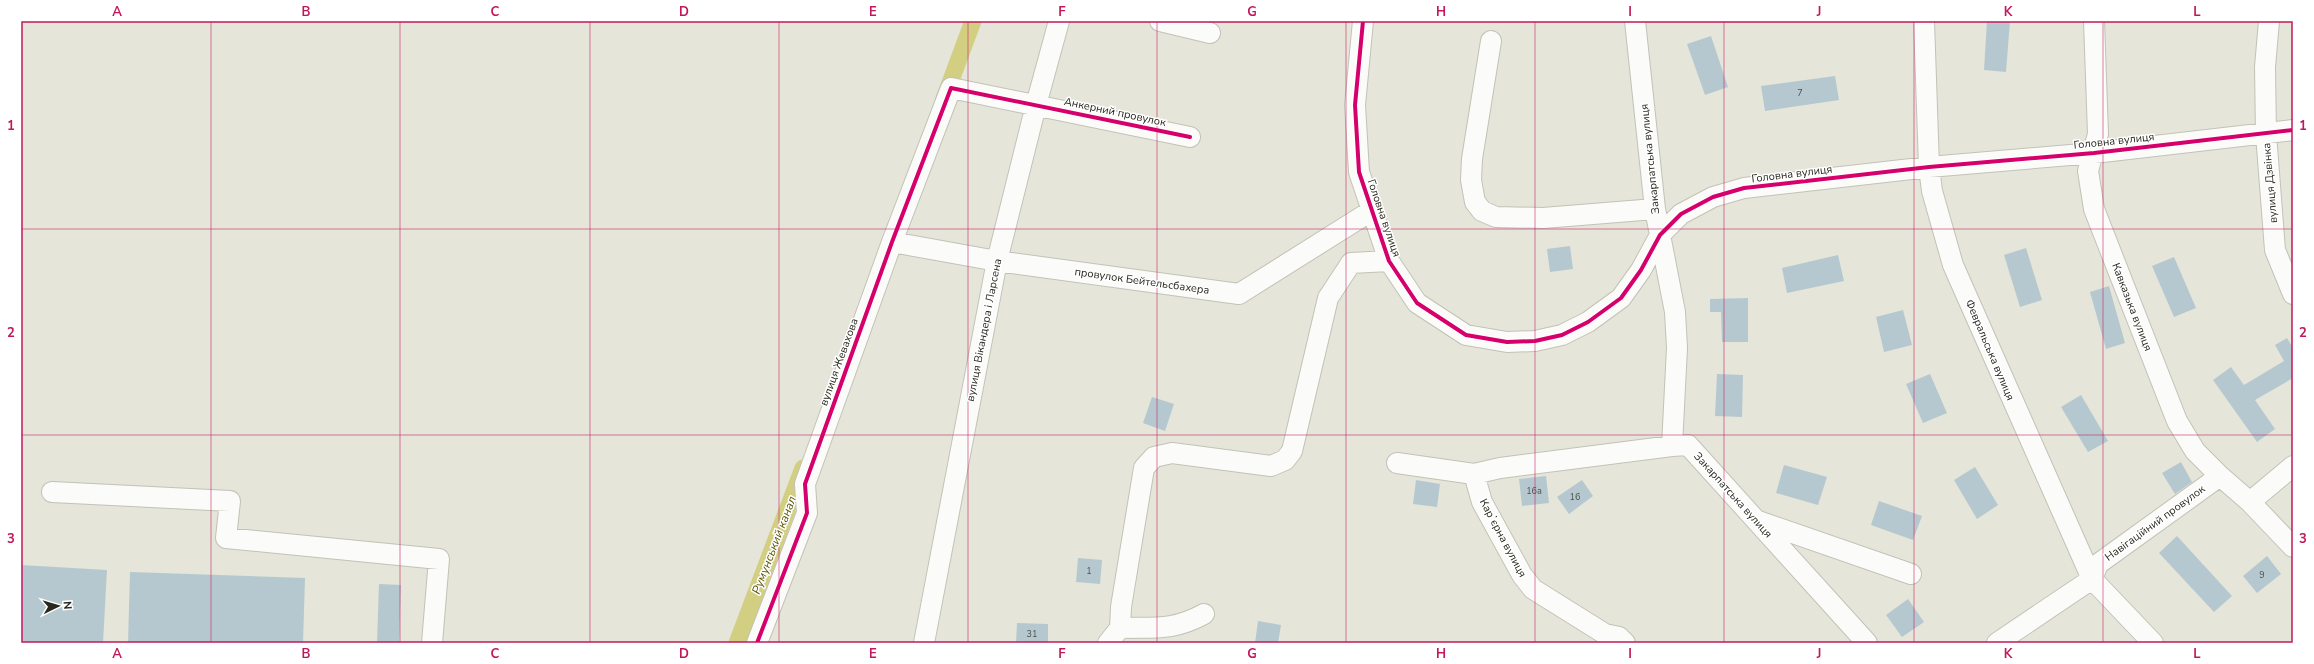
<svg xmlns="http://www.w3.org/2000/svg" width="2314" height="664" font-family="'Nunito Sans',sans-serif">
	<rect width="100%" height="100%" fill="#e5e5d9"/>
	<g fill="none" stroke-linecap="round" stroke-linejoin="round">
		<path stroke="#d3cf82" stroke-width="17" d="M944,99L973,21
			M737,643L803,468"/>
	</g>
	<path fill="#b6c8cf" d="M1987,21H2010L2006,72L1984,70Z
		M1711,36L1728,87L1705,95L1687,44Z
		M1835,76L1839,100L1765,111L1761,86Z
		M1570,246L1573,269L1550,272L1547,249Z
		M2026,248L2042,300L2020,307L2004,255Z
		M1838,255L1844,281L1787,293L1782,268Z
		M2174,257L2196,308L2174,317L2152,266Z
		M2109,286L2125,343L2106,349L2090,292Z
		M1748,298V342H1722L1721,312H1710V299Z
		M1903,310L1912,345L1884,352L1876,317Z
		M2287,338L2293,348V378L2255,400L2275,429L2257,442L2213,380L2231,367L2244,385L2284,361L2275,345Z
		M1717,374L1743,375L1742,417L1715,416Z
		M1930,374L1947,413L1923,423L1906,384Z
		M2081,395L2108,441L2088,452L2061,407Z
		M1152,397L1174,404L1165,431L1143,423Z
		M2181,462L2192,482L2175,494L2162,473Z
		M1784,465L1827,477L1818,505L1776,493Z
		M1975,467L1998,505L1977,519L1954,480Z
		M1546,476L1549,503L1522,506L1519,479Z
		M1416,480L1440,484L1437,507L1413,504Z
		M1582,480L1593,496L1569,514L1557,497Z
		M1879,501L1922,516L1913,540L1871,525Z
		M2177,536L2232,596L2214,612L2159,553Z
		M2267,556L2281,574L2257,593L2243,576Z
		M1078,558L1102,560L1100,584L1076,582Z
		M21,565L107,570L103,643H21Z
		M130,572L305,578L303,643H128Z
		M379,584L401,585L399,643H377Z
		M1908,599L1924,622L1902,637L1886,615Z
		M1258,621L1281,625L1278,643H1255Z
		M1017,623L1048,624V643H1016Z"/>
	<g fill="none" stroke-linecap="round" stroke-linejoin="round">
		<defs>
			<path id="minor" d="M1160,21L1210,33
				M1363,21L1355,105L1359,172L1389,261L1417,303L1466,335L1507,342L1535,341L1562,335L1588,322L1621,298L1641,270L1660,235L1681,214L1713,197L1744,188L1929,167L2094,153L2293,130
				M1635,21L1655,209L1675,312L1677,348L1672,446L1688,445L1867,643
				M1924,21L1929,167L1932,191L1953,265L2092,579L2153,643
				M2094,21L2098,134L2088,171L2094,209L2177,421L2195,451L2220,476L2250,502L2293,547
				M2269,21L2265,67L2266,134L2275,250L2293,294
				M1491,41L1472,159L1471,180L1475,202L1482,211L1496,217L1543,218L1655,209
				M892,242L997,261L1239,294L1371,211
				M1397,463L1474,474L1500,468L1672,446
				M1474,474L1482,502L1522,575L1533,589L1605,634L1619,637L1625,643
				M52,492L230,501L226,538L439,559L432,643
				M2250,502L2293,466
				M1758,521L1911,574
				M1120,628L1121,607L1144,468L1154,457L1172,453L1271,466L1285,460L1292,451L1328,298L1351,263L1389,261
				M1120,628C1154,627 1173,631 1204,614
				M757,643L807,513L805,484L892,242L951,88L1190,137
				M924,643L997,261L1036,105L1059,21
				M1108,643L1120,628
				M1997,643L2092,579L2098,564L2220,476"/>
		</defs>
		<use href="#minor" stroke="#c2c2b7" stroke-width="22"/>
		<use href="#minor" stroke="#fbfbf9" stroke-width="20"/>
		<defs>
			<path id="cycleway" d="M1363,21L1355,105L1359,172L1389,261L1417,303L1466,335L1507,342L1535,341L1562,335L1588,322L1621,298L1641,270L1660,235L1681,214L1713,197L1744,188L1929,167L2094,153L2293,130
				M757,643L807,513L805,484L892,242L951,88L1190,137"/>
		</defs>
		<use href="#cycleway" stroke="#fff" stroke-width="6"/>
		<use href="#cycleway" stroke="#d6006c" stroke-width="4"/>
	</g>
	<path fill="none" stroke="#c2185b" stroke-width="1" stroke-opacity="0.55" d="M211,21V643M400,21V643M590,21V643M779,21V643M968,21V643M1157,21V643M1346,21V643M1535,21V643M1724,21V643M1914,21V643M2103,21V643M21,229H2293M21,435H2293"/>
	<g text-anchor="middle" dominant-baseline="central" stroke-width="3" stroke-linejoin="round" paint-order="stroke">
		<g font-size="9" fill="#4c504b">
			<text x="1800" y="93">7</text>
			<text x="1534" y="491">16а</text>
			<text x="1575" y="497">16</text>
			<text x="1089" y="571">1</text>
			<text x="2262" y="575">9</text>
			<text x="1032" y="634">31</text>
		</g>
		<g font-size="11" fill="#28281f" stroke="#fff">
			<text transform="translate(1115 112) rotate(12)">Анкерний провулок</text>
			<text transform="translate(2114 141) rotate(-6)">Головна вулиця</text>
			<text transform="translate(1650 159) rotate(-96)">Закарпатська вулиця</text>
			<text transform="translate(1792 174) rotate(-7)">Головна вулиця</text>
			<text transform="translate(2270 183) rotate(-95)">вулиця Дзвінка</text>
			<text transform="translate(1384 218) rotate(71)">Головна вулиця</text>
			<text transform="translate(1142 281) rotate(8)">провулок Бейтельсбахера</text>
			<text transform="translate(2132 307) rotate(69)">Кавказька вулиця</text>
			<text transform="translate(984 330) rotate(-79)">вулиця Вікандера і Ларсена</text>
			<text transform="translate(1990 350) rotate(67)">Февральська вулиця</text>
			<text transform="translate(839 362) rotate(-70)">вулиця Жевахова</text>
			<text transform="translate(1733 495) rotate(48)">Закарпатська вулиця</text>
			<text transform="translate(2155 523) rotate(-36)">Навігаційний провулок</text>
			<text transform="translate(1503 538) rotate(62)">Карʼєрна вулиця</text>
		</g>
		<g font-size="12" font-style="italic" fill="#585300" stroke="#fff">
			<text transform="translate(774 545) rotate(-69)">Румунський канал</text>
		</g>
	</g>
	<rect width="2314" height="664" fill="none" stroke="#ffffff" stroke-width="44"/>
	<g transform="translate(58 606) rotate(85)" stroke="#ffffff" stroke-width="3" paint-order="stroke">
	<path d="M0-3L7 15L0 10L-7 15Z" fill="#28281f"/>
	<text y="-6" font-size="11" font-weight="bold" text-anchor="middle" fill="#28281f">N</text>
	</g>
	<rect x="22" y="22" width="2270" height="620" fill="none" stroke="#c2185b" stroke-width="1.5"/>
	<g font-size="13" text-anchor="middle" font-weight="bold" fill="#c2185b">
		<text x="117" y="16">A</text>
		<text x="306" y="16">B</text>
		<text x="495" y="16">C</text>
		<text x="684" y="16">D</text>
		<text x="873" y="16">E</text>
		<text x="1062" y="16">F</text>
		<text x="1252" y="16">G</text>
		<text x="1441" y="16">H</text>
		<text x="1630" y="16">I</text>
		<text x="1819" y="16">J</text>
		<text x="2008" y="16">K</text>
		<text x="2197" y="16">L</text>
		<text x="11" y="130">1</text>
		<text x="2303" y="130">1</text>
		<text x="11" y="337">2</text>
		<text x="2303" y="337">2</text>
		<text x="11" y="543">3</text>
		<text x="2303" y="543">3</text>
		<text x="117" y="658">A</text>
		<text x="306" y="658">B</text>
		<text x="495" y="658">C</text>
		<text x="684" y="658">D</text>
		<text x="873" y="658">E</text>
		<text x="1062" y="658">F</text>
		<text x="1252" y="658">G</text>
		<text x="1441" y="658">H</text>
		<text x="1630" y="658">I</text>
		<text x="1819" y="658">J</text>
		<text x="2008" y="658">K</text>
		<text x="2197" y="658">L</text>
	</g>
</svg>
